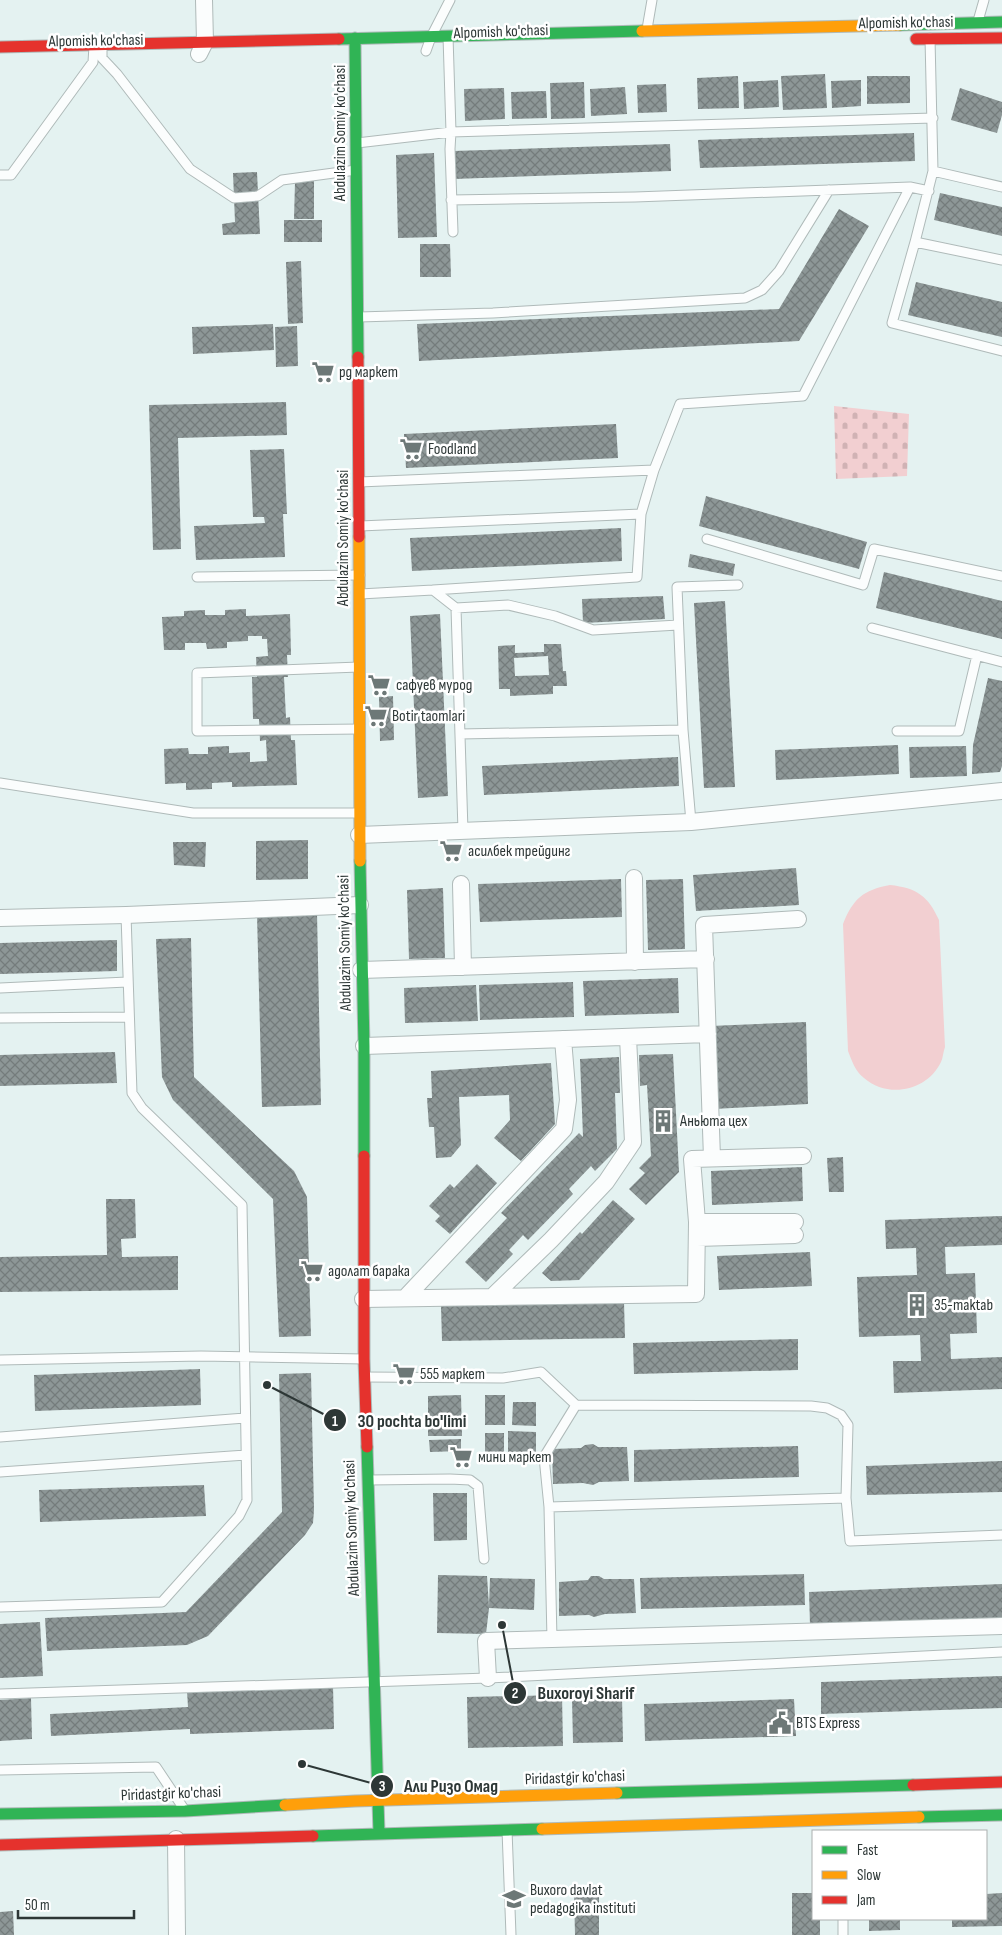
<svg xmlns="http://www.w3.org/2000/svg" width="1002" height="1935" font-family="'Sofia Sans Condensed',sans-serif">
	<defs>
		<pattern id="cemetery-stones" width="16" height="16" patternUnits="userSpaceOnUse" patternTransform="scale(1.25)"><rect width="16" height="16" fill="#f2cfd1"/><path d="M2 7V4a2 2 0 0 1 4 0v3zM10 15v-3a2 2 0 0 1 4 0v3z" fill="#d0b2b4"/></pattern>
		<pattern id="building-cross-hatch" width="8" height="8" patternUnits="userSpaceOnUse" patternTransform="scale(1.25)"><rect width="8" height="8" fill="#8d9797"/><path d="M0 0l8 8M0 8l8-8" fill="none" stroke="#747c7c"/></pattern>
	</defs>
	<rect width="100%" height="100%" fill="#e4f2f1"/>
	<path fill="#f2cfd1" d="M890,885C917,888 928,896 939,920L945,1047C943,1052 943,1058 941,1062C927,1091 888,1099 864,1078C855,1071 852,1061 848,1051L843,924C853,899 863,890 890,885Z"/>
	<path fill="url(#cemetery-stones)" d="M834,406L909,414L907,476L836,479Z"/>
	<path fill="url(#building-cross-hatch)" fill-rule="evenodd" d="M825,74L827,108L783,110L781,76Z
		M738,76L739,108L698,109L697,78Z
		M867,76H910V103L867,104Z
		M778,80L779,107L744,109L743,82Z
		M861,80V106L832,108L831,81Z
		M584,82L585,118L551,119L550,83Z
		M666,84L667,112L638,113L637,85Z
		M625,87L627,114L591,116L590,89Z
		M504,88L505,119L465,121L464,89Z
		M960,88L1002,102V115L997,133L951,120Z
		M546,91L547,118L512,119L511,92Z
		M914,133L915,161L700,168L698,140Z
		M670,144L671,171L454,179L453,151Z
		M434,153L437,237L398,238L396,155Z
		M257,172L260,234L223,235L222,224L235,222L233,173Z
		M314,181V219H294L295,182Z
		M940,193L1002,207V236L934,220Z
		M839,209L869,226L799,341L419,361L417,324L779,309Z
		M284,220H322V242H284Z
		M420,244H450L451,277H420Z
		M301,261L303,323L288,324L286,262Z
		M916,282L1002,302V337L908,315Z
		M273,324L274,350L193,354L192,327Z
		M297,326L298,366L276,367L275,327Z
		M286,402L287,435L178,438L181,549L153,550L149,405Z
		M616,424L618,458L406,468L404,434Z
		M284,449L287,514H283L285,557L196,560L194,526L265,523L264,517H253L250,450Z
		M706,496L867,542L859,569L699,526Z
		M621,528L622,561L412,571L410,538Z
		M690,554L735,564L733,576L688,567Z
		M884,572L1002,601V639L876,608Z
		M663,596L665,619L583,623L582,599Z
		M725,601L735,787L704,788L694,603Z
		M246,609V616L290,614L291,655H287L288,677H284L286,718L290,717L291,740H295L297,785L232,787V782L212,783V789L186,790V783L165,784L164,749L188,748L189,754H208V747L229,746V753L250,752V762L267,761L266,740L260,741L259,719H253L252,677H257L256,657L268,656L267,639H262V636H248V641L227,642V648L207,649L206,643H185V650H164L162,617L184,616V611L205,610V615H225V610Z
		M440,614L448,796L418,798L410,616Z
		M544,644H561L563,671H566L567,686H553V694L510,696V689H499L498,646L515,645V653L544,652ZM548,656L549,675L515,676L514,658Z
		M988,678L1002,681V766L1000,772L972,774L973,745Z
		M393,696L394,740L380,741L379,697Z
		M898,745L899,774L776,780L775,750Z
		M966,746L967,776L910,778L909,747Z
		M678,757L679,786L484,795L482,766Z
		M308,840V879L256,880V841Z
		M173,842H206L205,867L174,865Z
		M796,868L799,905L696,911L693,875Z
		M621,879L622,917L480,922L478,884Z
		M683,879L685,949L648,950L646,880Z
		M443,888L445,958L409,959L407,890Z
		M317,913L321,1105L262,1107L257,915Z
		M191,938L194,1077L294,1171L307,1197L311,1336L279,1337L273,1199L173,1100L162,1077L156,939Z
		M117,940V971L0,974V943Z
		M678,978L679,1013L585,1016L583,981Z
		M573,982L574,1017L480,1020L479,985Z
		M476,985L478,1021L405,1023L404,988Z
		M806,1022L808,1104L714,1109L710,1026Z
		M115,1052L117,1083L0,1086V1055Z
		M673,1054L679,1172L646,1205L629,1189L645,1173L639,1168L651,1156L647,1085L640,1086L639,1055Z
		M619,1057L620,1093H615L617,1149L595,1171L591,1166L569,1189L573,1194L528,1240L523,1235L509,1250L513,1254L486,1282L465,1262L507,1218L501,1213L579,1133L583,1137L580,1059Z
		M551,1063L555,1124L521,1161L494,1138L510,1120L509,1095L459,1097L461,1145L451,1157L436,1158L434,1127H429L427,1098H432L431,1071Z
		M843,1157L844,1192H829L827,1158Z
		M477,1164L497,1183L450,1234L435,1221L440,1216L429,1206L450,1184L454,1188Z
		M802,1167L803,1201L712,1205L711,1171Z
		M106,1199H135L136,1238L121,1239L122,1257L178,1256V1290L0,1292V1257L107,1255Z
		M613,1200L635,1219L579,1280L551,1281L542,1273L580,1232L582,1234Z
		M1002,1216V1245L945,1247L946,1274L975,1273L977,1333L950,1334L951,1359L1002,1357V1389L894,1393L893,1361H921L920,1335L859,1337L857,1277L917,1275L916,1248L886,1249L885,1220Z
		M810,1252L812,1286L719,1290L717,1256Z
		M624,1302L625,1338L442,1341L441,1306Z
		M798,1339V1370L634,1374L633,1343Z
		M200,1369L201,1405L35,1411L34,1375Z
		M311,1373L314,1510L313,1523L305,1535L208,1636L187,1645L47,1651L45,1618L186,1612L282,1512L279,1374Z
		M461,1395L462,1436H428V1396Z
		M485,1395H505V1425H485Z
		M513,1402H536V1426L512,1425Z
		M508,1431L536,1432V1455H508Z
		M485,1433H504V1456H485Z
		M461,1439V1451L430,1452L429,1440Z
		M593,1444L598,1447H627L629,1481L599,1482L593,1485L583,1483L553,1484L552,1449L581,1448L585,1445Z
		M798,1446L799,1477L634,1482V1450Z
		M1002,1461V1492L867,1495L866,1466Z
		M204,1485L206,1516L40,1522L39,1490Z
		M433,1493H467V1540L434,1541Z
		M804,1574L805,1605L641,1609L640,1578Z
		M438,1575L487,1576L489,1606L490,1578L535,1579L534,1610L489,1608L486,1634L437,1633Z
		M591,1576H599L604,1579H634L636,1613L605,1614L594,1617L589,1615L559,1616V1582L588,1580Z
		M1002,1584V1618L810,1625L809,1592Z
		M40,1622L43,1676L0,1678V1624Z
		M1002,1676V1708L821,1714V1682Z
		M333,1685L334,1729L190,1734V1729L51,1736L50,1714L188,1707L187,1691Z
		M562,1695L563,1746L468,1748L467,1697Z
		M622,1697L623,1742L573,1743L572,1698Z
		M31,1698L32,1739L0,1741V1700Z
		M794,1699L796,1736L645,1741L644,1704Z
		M574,1891H599V1935H575Z
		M792,1893H813V1919H820V1935H792Z
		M1002,1893V1926L952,1927V1919H986V1894Z
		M13,1911L14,1935H0V1912Z
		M869,1919H900V1930L869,1931Z"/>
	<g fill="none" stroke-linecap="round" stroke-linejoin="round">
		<defs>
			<path id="lane" d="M978,21L984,0
				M647,29L652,0
				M448,36L451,132L450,149L453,232
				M930,38L933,171L915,242L1002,260
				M102,46V58L117,74L190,169L234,198L258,196L282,180L356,170
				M426,51L431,37L450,0
				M357,143L451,132L933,118
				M933,171L1002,187
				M0,175H11L93,62L94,46
				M451,200L635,197L910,187L929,191
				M915,242L892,323L1002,351
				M359,317L493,313L745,298L762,290L779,271L829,190
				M359,482L654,470
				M360,526L641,514
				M707,539L863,585L874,549L1002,576
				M197,577L360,575
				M433,590L637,577L641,514L654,470L680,404L803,396L910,187
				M360,594L433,590L456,608L463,831
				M456,608L508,605L555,616L593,630L678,625
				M872,628L1002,662
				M359,667L197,673V731L360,729
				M683,730L677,587L738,585
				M897,731H959L977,655
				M460,734L683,730L691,822
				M0,783L193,813H359
				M0,988L127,982
				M0,1018L128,1017
				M0,1360L201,1356L364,1359
				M365,1377L503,1378L541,1372L576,1405
				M0,1437L245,1418
				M0,1472L246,1455
				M369,1480L450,1479L470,1480L478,1486L484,1559
				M846,1498L549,1507L544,1457L576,1405L811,1406L827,1408L841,1415L848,1425L846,1498L850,1541L1002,1535
				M549,1507L552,1639
				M0,1607L162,1602L239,1516L247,1500L242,1205L142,1108L132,1093L126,915
				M0,1694L488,1678L1002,1652
				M0,1770L156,1767L184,1809
				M507,1830L511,1935
				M843,1919V1935"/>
			<path id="street" d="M199,54L205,42L204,0
				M359,835L691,822L1002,791
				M634,878L635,962
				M461,884L463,967
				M0,918L126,915L360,905
				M361,970L706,959
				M364,1046L708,1034
				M712,1158L704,925L798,919
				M697,1222H795
				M697,1238L795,1235
				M492,1297L551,1240L606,1182L633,1142L628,1037
				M405,1298L564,1129L568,1100L563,1039
				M363,1299L696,1294L697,1222L692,1159L803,1156
				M488,1678L486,1641L1002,1626
				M176,1839L177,1935"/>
			<path id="fast" d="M900,25L1002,22
				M355,38L358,357
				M339,39L642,31
				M360,861L364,1046V1156
				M367,1447L379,1833
				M617,1793L913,1785
				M0,1814L185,1811L285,1805
				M919,1817L1002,1815
				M313,1836L542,1829"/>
			<path id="slow" d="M642,31L900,25
				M359,537L360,861
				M285,1805L355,1801L617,1793
				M542,1829L919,1817"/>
			<path id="jam" d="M916,39L1002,38
				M0,47L339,39
				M358,357L359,537
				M364,1156V1359L367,1447
				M913,1785L1002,1782
				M0,1845L313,1836"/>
		</defs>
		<use href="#lane" stroke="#afbab9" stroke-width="11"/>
		<use href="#street" stroke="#afbab9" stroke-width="18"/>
		<use href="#fast" stroke="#afbab9" stroke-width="13"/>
		<use href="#slow" stroke="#afbab9" stroke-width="13"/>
		<use href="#jam" stroke="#afbab9" stroke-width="13"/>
		<use href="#lane" stroke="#fbfdfd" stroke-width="9"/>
		<use href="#street" stroke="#fbfdfd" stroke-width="16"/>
		<use href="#fast" stroke="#30b455" stroke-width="11"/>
		<use href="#slow" stroke="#ff9f0a" stroke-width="11"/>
		<use href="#jam" stroke="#e5322d" stroke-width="11"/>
	</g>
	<defs>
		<symbol id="supermarket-bare" viewBox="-9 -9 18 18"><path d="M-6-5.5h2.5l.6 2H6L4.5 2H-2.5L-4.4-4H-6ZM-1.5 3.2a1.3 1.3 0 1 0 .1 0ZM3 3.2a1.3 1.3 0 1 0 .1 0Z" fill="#6d7877" stroke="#fff" stroke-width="2.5" paint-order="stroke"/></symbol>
		<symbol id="building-bare" viewBox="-9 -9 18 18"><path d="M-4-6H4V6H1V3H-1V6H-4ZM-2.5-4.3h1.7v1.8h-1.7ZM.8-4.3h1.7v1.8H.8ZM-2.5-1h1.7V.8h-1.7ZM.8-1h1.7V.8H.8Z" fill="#6d7877" stroke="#fff" stroke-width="2.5" paint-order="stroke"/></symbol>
		<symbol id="civic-bare" viewBox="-9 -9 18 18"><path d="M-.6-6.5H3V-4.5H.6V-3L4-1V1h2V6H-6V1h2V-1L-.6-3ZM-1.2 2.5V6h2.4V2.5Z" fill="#6d7877" stroke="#fff" stroke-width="2.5" paint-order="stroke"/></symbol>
		<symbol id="university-bare" viewBox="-9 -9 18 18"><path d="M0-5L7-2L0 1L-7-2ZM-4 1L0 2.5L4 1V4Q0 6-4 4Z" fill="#6d7877" stroke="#fff" stroke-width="2.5" paint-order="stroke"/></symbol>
	</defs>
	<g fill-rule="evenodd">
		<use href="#supermarket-bare" x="307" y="356" width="32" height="32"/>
		<use href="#supermarket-bare" x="395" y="433" width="32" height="32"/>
		<use href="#supermarket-bare" x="363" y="669" width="32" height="32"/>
		<use href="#supermarket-bare" x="360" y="700" width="32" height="32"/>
		<use href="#supermarket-bare" x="435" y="835" width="32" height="32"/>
		<use href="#building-bare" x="647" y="1105" width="32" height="32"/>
		<use href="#supermarket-bare" x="296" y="1255" width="32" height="32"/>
		<use href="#building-bare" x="901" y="1289" width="32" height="32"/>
		<use href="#supermarket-bare" x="388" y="1358" width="32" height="32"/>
		<use href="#supermarket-bare" x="445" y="1441" width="32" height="32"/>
		<use href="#civic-bare" x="764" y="1707" width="32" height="32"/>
		<use href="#university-bare" x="498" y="1883" width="32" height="32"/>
	</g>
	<g text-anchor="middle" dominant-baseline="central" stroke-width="5" stroke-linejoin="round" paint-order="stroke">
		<g font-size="16" fill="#2d3736" stroke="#fff">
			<text transform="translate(906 23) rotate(-1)">Alpomish ko'chasi</text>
			<text transform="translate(501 32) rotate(-2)">Alpomish ko'chasi</text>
			<text transform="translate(96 41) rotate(-1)">Alpomish ko'chasi</text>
			<text transform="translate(340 133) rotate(-90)">Abdulazim Somiy ko'chasi</text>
			<text transform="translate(343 538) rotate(-90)">Abdulazim Somiy ko'chasi</text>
			<text transform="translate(345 943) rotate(-91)">Abdulazim Somiy ko'chasi</text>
			<text transform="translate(352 1528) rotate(-92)">Abdulazim Somiy ko'chasi</text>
			<text transform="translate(575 1778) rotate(-2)">Piridastgir ko'chasi</text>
			<text transform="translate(171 1794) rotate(-2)">Piridastgir ko'chasi</text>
		</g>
		<g font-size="16" fill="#2d3736" stroke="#fff" text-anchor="start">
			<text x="339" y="372">рд маркет</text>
			<text x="428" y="449">Foodland</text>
			<text x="396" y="685">сафуев мурод</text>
			<text x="392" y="716">Botir taomlari</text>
			<text x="468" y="851">асилбек трейдинг</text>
			<text x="680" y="1121">Аньюта цех</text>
			<text x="328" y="1271">адолат барака</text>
			<text x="934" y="1305">35-maktab</text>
			<text x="420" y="1374">555 маркет</text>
			<text x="478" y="1457">мини маркет</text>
			<text x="796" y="1723">BTS Express</text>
			<text x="530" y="1890">Buxoro davlat<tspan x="530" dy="18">pedagogika instituti</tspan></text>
		</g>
	</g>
	<path fill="none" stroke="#2d3736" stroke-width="2" d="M267 1385L335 1420M502 1625L515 1693M302 1764L382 1786"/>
	<g fill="#2d3736" stroke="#fff" stroke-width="2">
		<circle cx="267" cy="1385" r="5"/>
		<circle cx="502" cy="1625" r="5"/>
		<circle cx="302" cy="1764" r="5"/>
		<circle cx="335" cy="1420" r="12"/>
		<circle cx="515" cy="1693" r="12"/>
		<circle cx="382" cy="1786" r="12"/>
	</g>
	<g font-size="15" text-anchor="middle" font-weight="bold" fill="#fff">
		<text x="335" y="1426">1</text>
		<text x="515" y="1698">2</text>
		<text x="382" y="1791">3</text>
	</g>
	<g font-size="18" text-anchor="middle" font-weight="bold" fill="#2d3736" stroke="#fff" stroke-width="5" stroke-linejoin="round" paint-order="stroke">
		<text x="412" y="1427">30 pochta bo'limi</text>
		<text x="586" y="1699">Buxoroyi Sharif</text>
		<text x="451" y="1792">Али Ризо Омад</text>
	</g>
	<rect x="812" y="1830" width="175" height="90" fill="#ffffff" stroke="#abafaf"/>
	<rect x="822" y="1846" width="25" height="8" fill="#30b455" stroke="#abafaf"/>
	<text x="857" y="1855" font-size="15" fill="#2d3736">Fast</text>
	<rect x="822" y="1871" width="25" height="8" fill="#ff9f0a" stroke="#abafaf"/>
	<text x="857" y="1880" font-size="15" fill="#2d3736">Slow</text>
	<rect x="822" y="1896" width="25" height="8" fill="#e5322d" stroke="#abafaf"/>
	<text x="857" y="1905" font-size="15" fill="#2d3736">Jam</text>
	<path d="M18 1910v8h116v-8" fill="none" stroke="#2d3736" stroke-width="2.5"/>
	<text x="25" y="1910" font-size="15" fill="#2d3736" stroke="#ffffff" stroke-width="4" paint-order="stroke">50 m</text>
</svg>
